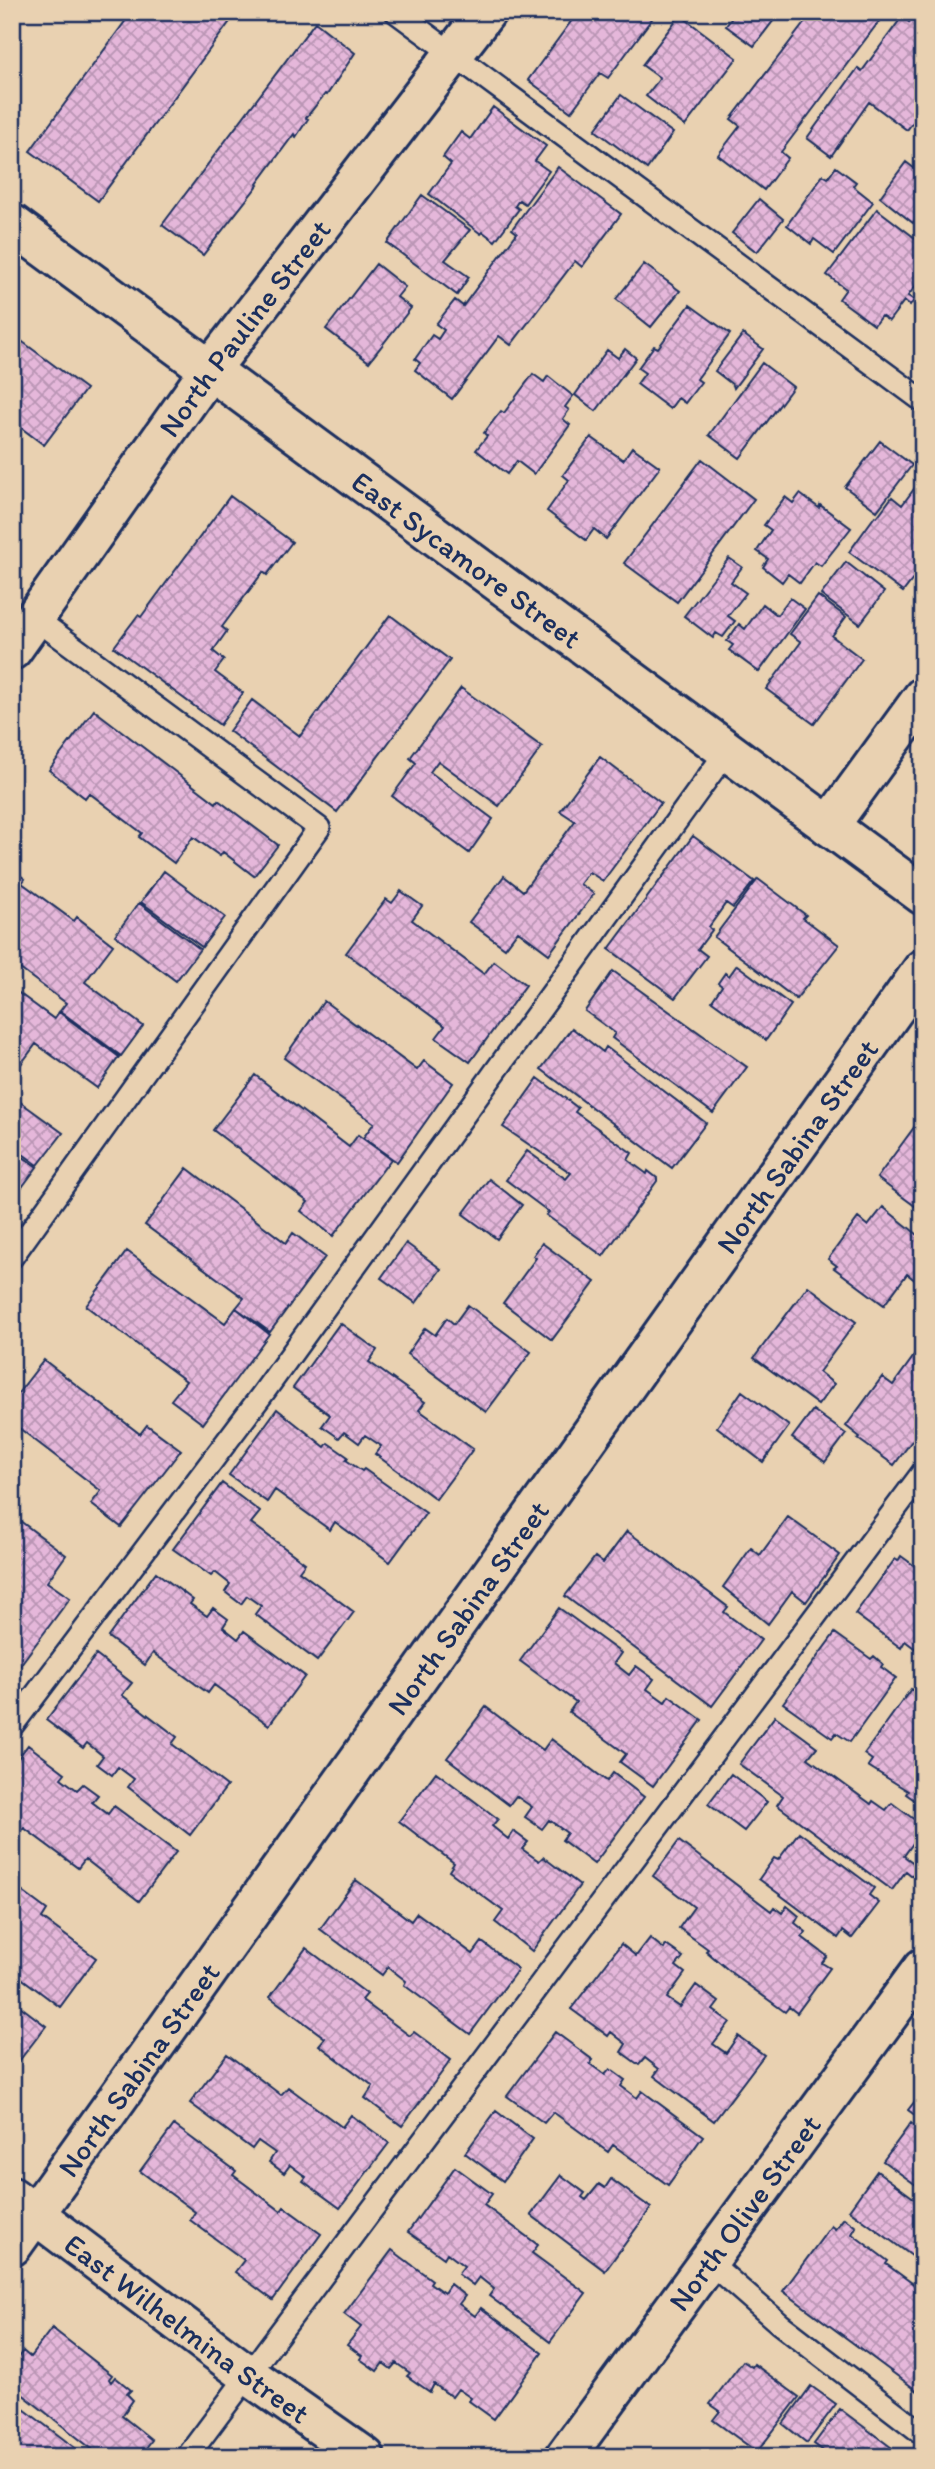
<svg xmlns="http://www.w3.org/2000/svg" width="935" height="2469" font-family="Itim,sans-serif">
	<defs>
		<pattern id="building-cross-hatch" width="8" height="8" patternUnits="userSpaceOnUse" patternTransform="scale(1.75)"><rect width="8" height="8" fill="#e5b7da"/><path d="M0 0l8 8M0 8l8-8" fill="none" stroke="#b995b4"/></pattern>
	</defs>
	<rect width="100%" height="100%" fill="#e9d1b1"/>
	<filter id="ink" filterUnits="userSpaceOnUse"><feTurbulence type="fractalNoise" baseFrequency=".0143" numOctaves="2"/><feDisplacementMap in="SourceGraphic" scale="14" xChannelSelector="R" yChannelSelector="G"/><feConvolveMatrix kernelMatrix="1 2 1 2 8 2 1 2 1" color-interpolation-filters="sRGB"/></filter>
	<g filter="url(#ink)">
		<path fill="url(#building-cross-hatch)" stroke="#1b2f5e" stroke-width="2" d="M132,12H237L98,201L30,151Z
			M578,12H657L608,78L600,73L571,112L528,80Z
			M736,12H780L754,46L726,26Z
			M803,12H886L781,152L788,158L764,190L718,155L740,126L731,119L805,22L799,18Z
			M916,12L923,13V109L907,130L869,102L831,156L807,138L858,68L862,71L902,17L909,22Z
			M680,15L737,58L685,126L646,96L660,78L642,65Z
			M315,22L355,53L327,95L325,94L306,118L308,119L296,137L294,134L257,184L258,185L203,255L162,225Z
			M621,95L673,133L647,169L595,130Z
			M493,107L546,146L535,161L549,171L525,204L519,200L515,206L519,209L495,241L483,232L481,234L429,194L451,164L443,157L461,132L470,139Z
			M906,162L923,175V211L913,223L880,197Z
			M558,167L621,214L582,267L575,261L511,345L499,336L452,399L415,370L420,363L415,359L432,335L438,339L444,330L436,324L455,300L463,306L517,233L512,229Z
			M836,167L856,182L853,186L873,202L834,254L814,239L811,244L787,225L823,175L828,178Z
			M422,195L470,230L445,260L469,277L457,295L387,243Z
			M759,199L783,219L757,252L732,233Z
			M877,209L919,241L923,236V276L908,296L914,300L910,306L904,301L889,321L881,316L874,325L839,299L846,289L827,275Z
			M376,264L405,287L397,297L411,308L369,362L326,329Z
			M644,264L680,291L651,327L616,299Z
			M690,305L730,334L697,379L701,382L685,403L678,398L670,409L637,384L645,373L638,368L654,346L658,348Z
			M12,334L86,389L44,445L12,421Z
			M743,334L763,349L734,388L733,385L715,371Z
			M625,349L636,358L596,411L575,395L607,350L618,358Z
			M762,363L793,387L740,458L709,435Z
			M533,374L544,382L548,376L573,396L565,407L569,410L563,419L570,425L534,474L517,461L507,474L476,450L487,436L484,433L501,411L504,413Z
			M591,437L623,460L632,447L660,467L606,539L594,529L586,540L547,511L569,480L563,475Z
			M880,441L912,465L877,511L845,487Z
			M702,459L754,499L677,602L624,563Z
			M923,477V566L903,592L849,552L875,516L877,517L892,497L902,505Z
			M800,494L819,508L820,505L851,528L821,566L815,562L800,583L788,574L782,582L763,567L768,559L757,551L771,530L764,525L785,497L793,503Z
			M230,496L292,542L267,575L263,572L222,627L227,631L213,651L224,660L215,672L243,693L220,725L114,647L138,615L141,617Z
			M729,558L742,567L731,582L746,593L728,616L735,621L723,637L716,633L713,638L684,616Z
			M846,562L884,592L860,624L821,595Z
			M818,596L846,617L832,636L862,659L814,724L766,689L801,642L790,634Z
			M790,598L805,609L759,672L729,650L733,645L727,641L739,624L745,629L763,604L777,615Z
			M390,615L450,660L337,812L229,731L252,700L300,736Z
			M461,688L542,747L499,806L438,761L430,772L493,819L469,853L392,796L416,763L410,758Z
			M94,710L216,803L218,800L278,845L254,876L223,852L220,856L193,837L174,863L139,837L142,833L89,793L85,798L49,770Z
			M600,757L661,803L603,881L589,872L580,884L594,894L549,954L518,931L505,948L469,922L504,876L523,891L575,821L560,811Z
			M693,836L754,881L733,908L726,903L709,927L712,930L698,949L707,956L675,998L609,949Z
			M12,869L25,879L22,883L74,921L77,917L113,945L85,982L143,1026L121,1056L60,1011L66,1003L12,963Z
			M164,871L225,917L202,947L141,902Z
			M758,879L806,915L803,918L839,945L796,999L714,937Z
			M401,891L422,906L412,920L484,974L494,961L526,985L470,1062L436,1038L445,1026L346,953L386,899L392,903Z
			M139,903L200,949L176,981L115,935Z
			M737,965L791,1005L766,1040L712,1001L722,986L718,983L725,973L729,976Z
			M613,971L747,1067L713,1113L612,1038L615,1033L585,1011Z
			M12,988L54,1019L59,1012L119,1057L97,1088L36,1044L12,1076Z
			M324,1001L417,1070L424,1061L453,1083L397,1162L363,1138L374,1123L284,1058Z
			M572,1028L603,1052L606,1047L706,1123L672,1168L541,1069Z
			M255,1075L349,1147L358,1135L391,1159L333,1236L301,1211L308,1202L213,1130Z
			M538,1078L578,1108L575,1112L632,1153L628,1160L647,1174L648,1171L657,1178V1181L603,1256L546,1215L549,1212L506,1180L527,1151L566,1179L571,1173L503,1127Z
			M12,1096L63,1133L38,1165L12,1146Z
			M923,1115V1212L877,1178Z
			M12,1149L37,1167L14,1198L12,1196Z
			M187,1168L286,1243L293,1233L325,1257L270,1332L236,1308L244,1298L145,1225Z
			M489,1179L522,1205L497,1239L463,1214Z
			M883,1207L923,1239V1272L916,1281L907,1274L884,1305L834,1268L837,1266L828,1259L858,1218L868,1226Z
			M406,1243L441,1269L416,1303L381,1278Z
			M542,1243L595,1282L552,1340L503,1303L536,1258L533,1256Z
			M127,1251L225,1323L236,1308L269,1334L203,1424L171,1400L186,1381L86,1306Z
			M808,1286L856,1322L819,1372L834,1384L818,1405L754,1358Z
			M468,1305L531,1352L486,1412L407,1354L425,1328L435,1335L447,1318L454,1324Z
			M340,1323L377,1350L369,1362L425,1402L419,1410L473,1449L436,1499L375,1454L381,1446L365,1435L359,1443L344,1432L339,1438L322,1426L330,1415L293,1388Z
			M914,1356L923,1363V1426L894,1465L858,1439L860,1437L846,1426L882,1377L893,1385Z
			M44,1360L140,1434L147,1425L181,1450L121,1527L91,1504L101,1491L19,1428L17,1430L12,1426V1401Z
			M742,1391L789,1426L763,1462L717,1427Z
			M277,1409L325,1447L328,1443L348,1457L346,1460L362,1471L364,1469L426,1513L390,1562L335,1522L330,1530L275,1490L267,1502L229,1475Z
			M813,1410L846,1434L825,1462L792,1438Z
			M222,1483L260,1512L251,1523L305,1563L299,1571L354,1612L317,1661L255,1614L261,1606L247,1596L241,1604L225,1592L230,1584L215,1572L211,1576L173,1549Z
			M12,1515L66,1555L47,1582L70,1598L12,1676Z
			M788,1517L840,1555L806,1602L792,1591L768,1624L723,1587L751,1548L760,1555Z
			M627,1531L728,1607L724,1612L761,1640L712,1706L565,1596L595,1557L603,1563Z
			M901,1556L923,1572V1642L917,1650L905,1641L901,1648L855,1614L895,1559L898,1561Z
			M156,1572L193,1600L190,1604L207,1616L213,1608L228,1619L223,1627L238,1639L244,1631L305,1676L269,1725L214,1685L208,1693L153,1653L145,1665L108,1637Z
			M559,1608L621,1653L614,1663L629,1675L636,1666L654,1679L647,1689L665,1702L669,1696L702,1720L653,1786L620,1762L626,1754L569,1712L576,1702L520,1661Z
			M835,1633L871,1659L874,1656L883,1664L881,1667L896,1678L850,1742L836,1733L832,1738L783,1703Z
			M96,1655L132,1683L122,1695L177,1737L172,1744L227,1786L190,1835L128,1787L134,1779L118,1767L112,1775L97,1764L103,1756L87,1743L83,1748L46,1720Z
			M911,1689L923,1698V1797L919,1803L906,1794L908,1791L868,1766L872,1760L864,1754Z
			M486,1707L543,1750L551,1739L607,1781L613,1773L644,1797L594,1864L562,1840L567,1833L549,1820L542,1829L525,1817L532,1807L516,1796L509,1805L447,1758Z
			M775,1716L817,1747L808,1758L871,1804L873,1801L886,1810L892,1803L923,1826V1829L904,1856L918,1866L912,1876L906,1871L892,1890L777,1805L783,1796L739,1764Z
			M28,1745L65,1773L61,1778L77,1790L83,1784L98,1795L92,1802L108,1814L114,1806L176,1852L139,1901L85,1859L78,1868L24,1828L16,1839L12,1836V1766Z
			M436,1772L498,1819L492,1826L508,1839L513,1831L528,1842L522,1849L539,1861L543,1857L580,1885L532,1951L495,1922L503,1911L449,1871L454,1863L399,1821Z
			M731,1774L767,1802L744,1831L708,1804Z
			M799,1832L874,1888L869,1895L879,1903L852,1938L843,1931L838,1938L759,1879L774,1858L778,1860Z
			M679,1841L771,1911L774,1907L782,1913L787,1906L799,1916L795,1923L806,1932L802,1937L827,1956L822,1963L830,1968L797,2013L789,2007L785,2012L733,1974L706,1951L708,1949L679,1928L694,1907L653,1876Z
			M356,1880L411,1921L417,1913L473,1954L482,1942L518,1969L470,2034L404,1985L406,1981L388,1967L382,1975L320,1929Z
			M12,1884L47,1910L42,1918L96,1958L60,2007L12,1971Z
			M650,1938L664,1949L666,1945L683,1957L676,1966L685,1973L667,1998L680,2007L696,1985L719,2002L713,2010L730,2022L713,2044L726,2053L738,2036L764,2055L714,2121L654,2076L659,2069L645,2058L639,2065L621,2052L626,2044L611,2032L608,2036L571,2009L621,1944L636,1956Z
			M306,1948L367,1994L362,2000L410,2036L414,2032L451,2060L402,2126L365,2098L373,2086L319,2045L325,2038L270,1997Z
			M12,2000L46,2026L12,2070Z
			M555,2032L593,2060L590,2064L605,2075L610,2069L625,2080L621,2086L637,2098L642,2091L703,2136L668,2185L613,2145L608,2152L553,2112L544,2123L507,2096Z
			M227,2054L281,2095L288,2087L342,2127L351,2115L389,2143L340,2208L303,2181L306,2177L290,2165L284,2173L269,2162L275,2153L258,2141L252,2149L190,2103Z
			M923,2091V2121L908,2110Z
			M496,2111L533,2139L503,2181L465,2153Z
			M911,2123L923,2133V2190L883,2161Z
			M174,2125L236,2171L233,2175L281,2211L284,2207L321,2234L273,2300L235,2272L244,2260L190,2220L195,2212L140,2171Z
			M455,2167L492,2194L484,2205L538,2245L532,2253L586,2293L550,2342L489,2296L494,2289L479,2277L473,2285L458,2274L464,2266L447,2253L444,2258L408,2232Z
			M877,2171L923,2205V2264L849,2210Z
			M561,2175L585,2193L582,2197L586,2200L599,2184L605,2188L611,2179L651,2208L605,2271L531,2215Z
			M844,2218L856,2227L852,2234L888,2261L886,2264L923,2291V2395L783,2291L831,2226L835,2229Z
			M392,2250L432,2280L430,2283L444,2293L450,2284L465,2296L459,2304L475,2316L481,2308L542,2353L494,2419L469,2401L471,2398L458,2389L452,2397L434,2384L430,2392L407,2376L410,2373L396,2363L391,2369L383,2363L377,2371L360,2359L362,2356L347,2345L361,2327L344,2314Z
			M52,2328L112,2375L109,2379L111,2382L115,2377L131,2390L127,2394L133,2400L122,2416L152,2440L139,2457H102L12,2386V2365L23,2351L30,2357Z
			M743,2361L752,2367L754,2364L799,2397L757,2452L713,2420L720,2411L710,2404Z
			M811,2386L836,2404L807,2443L783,2424Z
			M12,2400L87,2457H12Z
			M840,2409L892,2448L886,2457H832L814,2444Z
			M671,2450L680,2457H666Z"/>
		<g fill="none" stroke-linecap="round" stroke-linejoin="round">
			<defs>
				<path id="lane" d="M396,12L923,401
					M12,1257L319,828L36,619
					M12,1726L261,1396L727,751
					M708,2261L780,2324L923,2434
					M187,2457L923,1472"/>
				<g id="street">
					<path id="s1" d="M12,650L209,371L486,12"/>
					<path d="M829,826L923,697"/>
					<path id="s2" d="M12,2197L247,2374L365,2457"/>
					<path id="s3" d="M12,2246L923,969"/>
					<path id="s4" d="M565,2457L923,1968"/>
				</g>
				<g id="secondary">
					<path id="s5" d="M12,224L923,895"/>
				</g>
			</defs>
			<use href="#lane" stroke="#1b2f5e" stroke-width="26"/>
			<use href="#street" stroke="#1b2f5e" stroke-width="44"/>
			<use href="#secondary" stroke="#1b2f5e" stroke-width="44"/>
			<use href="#lane" stroke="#e9d1b1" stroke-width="21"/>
			<use href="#street" stroke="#e9d1b1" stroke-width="38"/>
			<use href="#secondary" stroke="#e9d1b1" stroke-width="38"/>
		</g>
	</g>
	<g text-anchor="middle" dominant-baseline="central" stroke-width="5" stroke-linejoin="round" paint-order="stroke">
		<g font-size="30" fill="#1b2f5e" stroke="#e9d1b1">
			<text stroke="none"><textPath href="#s1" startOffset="397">North Pauline Street</textPath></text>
			<text stroke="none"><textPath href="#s5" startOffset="565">East Sycamore Street</textPath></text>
			<text stroke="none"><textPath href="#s3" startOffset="1351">North Sabina Street</textPath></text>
			<text stroke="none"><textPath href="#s3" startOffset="784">North Sabina Street</textPath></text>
			<text stroke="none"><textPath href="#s3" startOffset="217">North Sabina Street</textPath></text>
			<text stroke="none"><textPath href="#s4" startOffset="303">North Olive Street</textPath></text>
			<text stroke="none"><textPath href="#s2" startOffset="219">East Wilhelmina Street</textPath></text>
		</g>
	</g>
	<rect width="935" height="2469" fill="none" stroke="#e9d1b1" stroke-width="42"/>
	<rect x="21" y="21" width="893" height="2427" fill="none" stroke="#1b2f5e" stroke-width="2.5" filter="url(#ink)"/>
</svg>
